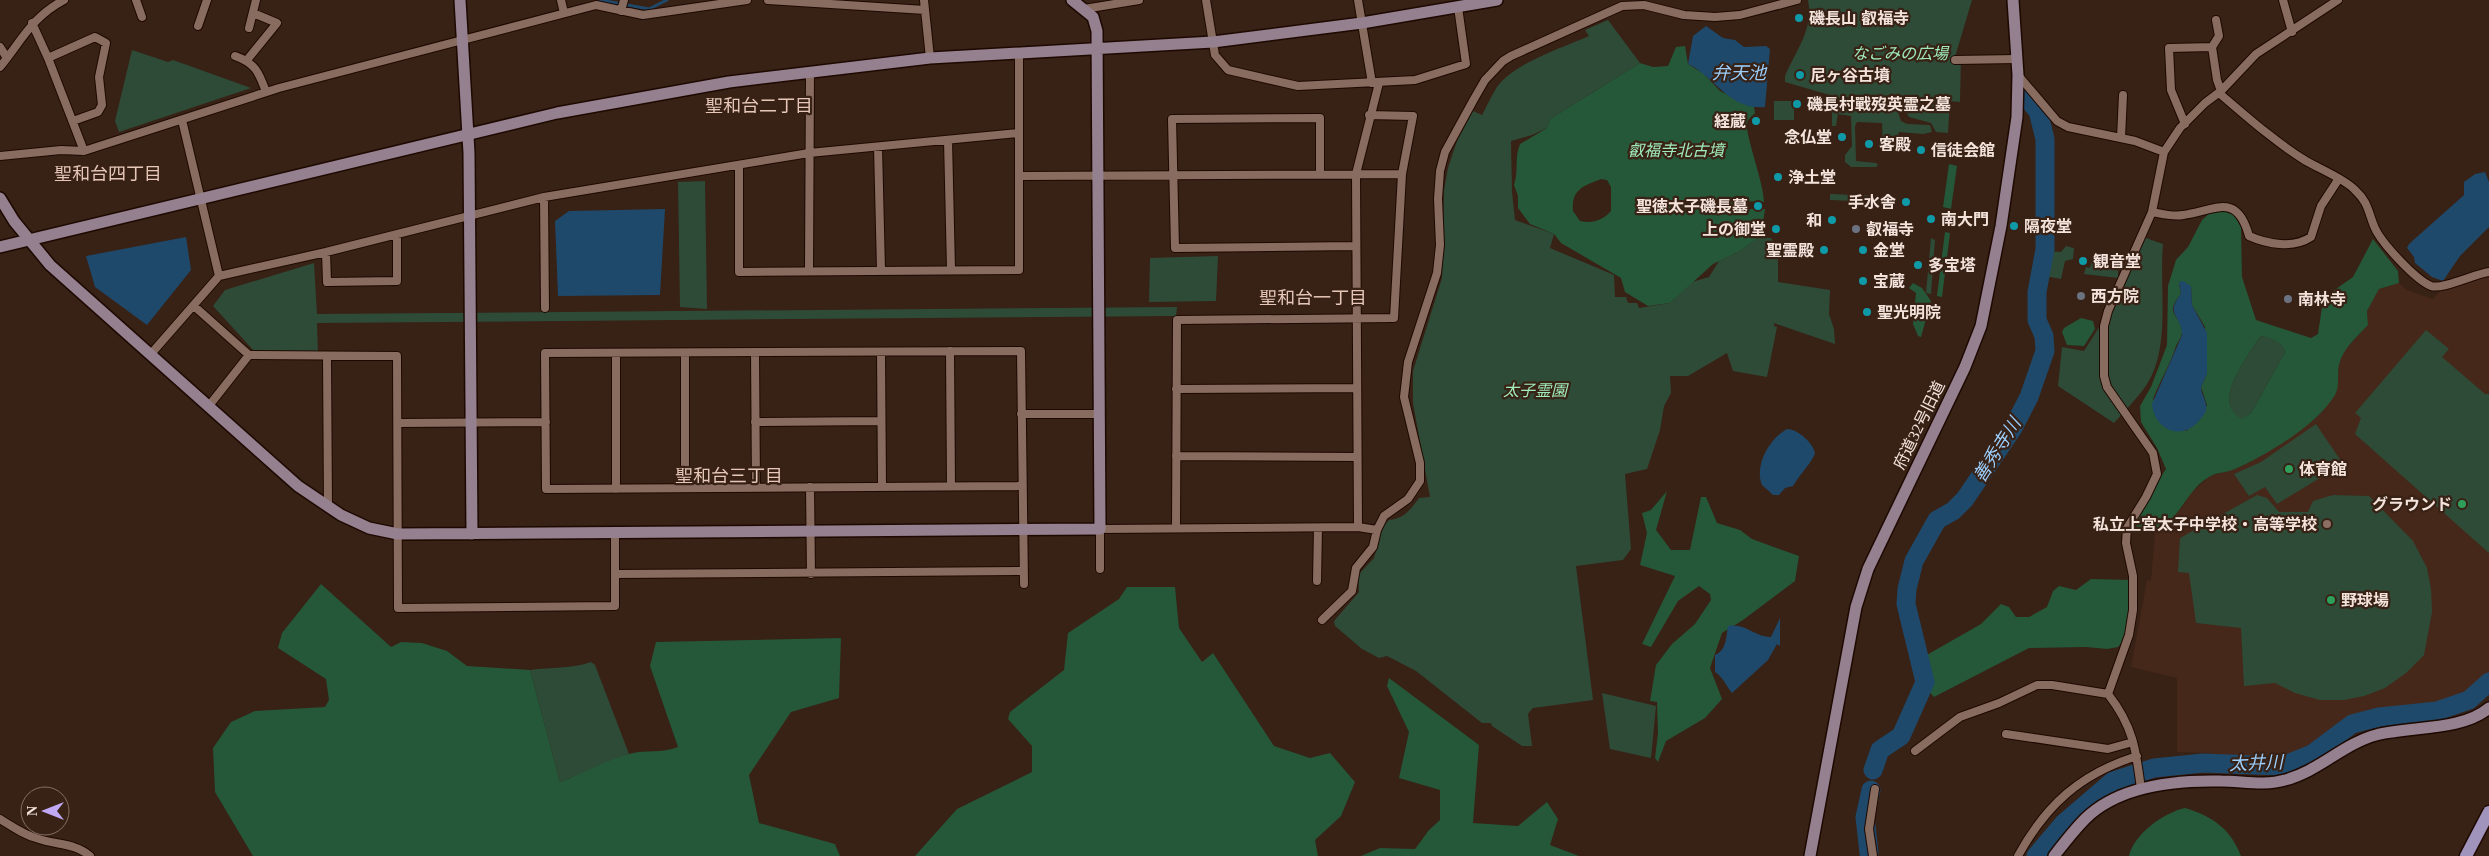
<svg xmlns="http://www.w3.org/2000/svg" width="2489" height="856" font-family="'Times New Roman','Noto Sans JP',serif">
	<rect width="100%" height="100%" fill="#382115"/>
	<path fill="#452819" d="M2489,277V673L2469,692L2454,698L2434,704L2377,710L2360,715L2324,734L2301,750L2282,757L2265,760L2208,753L2177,752V678L2131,667L2147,580L2151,581L2155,531L2174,517L2186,502L2188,496L2210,476L2233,470L2259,457L2313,421L2336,393L2339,365L2344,351L2368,325L2367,311L2379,289L2399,283L2407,290L2433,299L2439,292L2454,286Z"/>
	<path fill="#2e4b38" d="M1808,0H1972L1955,57L1961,58L1960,102L1950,101L1948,133L1936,132L1931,123L1909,117L1904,108L1848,97L1840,98L1785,82V76C1796,50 1814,29 1808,0Z
		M1608,20L1640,63L1550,119L1547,128L1532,135L1511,141L1512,192L1515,220L1554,234L1550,248L1614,275L1615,297H1626L1628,303H1637L1639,308L1670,303L1692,282L1709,277L1719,261L1740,251L1759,237L1771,238L1778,249V282L1830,290L1829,314L1834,329L1835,344L1774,323V326L1777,327L1767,377L1733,371L1727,353L1688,376H1670L1671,393L1664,406L1660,430L1647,469L1625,474L1631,549L1623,560L1576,566L1593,700L1533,708L1528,714L1532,746H1522L1492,726L1491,723H1482L1416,671L1387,656L1379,658L1362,649L1335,626L1334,621L1359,592L1358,575L1374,558L1383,526L1389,520C1404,519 1411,509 1419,498L1430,497L1413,403V371L1442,278L1444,190L1448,168L1457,141L1473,111L1482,115C1487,106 1491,96 1497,87C1514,63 1562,48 1589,36L1585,30Z
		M132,50L168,62L173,60L251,88L119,132L115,121Z
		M1848,99L1897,109L1901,121L1907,124L1930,125L1932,132L1923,134L1899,132L1895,146L1888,147L1883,144L1882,123L1857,122L1855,126L1856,161L1876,163L1878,165L1876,167H1851L1845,162V155L1852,146L1851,116L1838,114L1836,126H1832V111L1836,102Z
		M1774,101H1794V120H1774Z
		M705,181L707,309L680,307L678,182Z
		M1830,194L1879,196V207H1874V202L1830,200Z
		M2143,237L2163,244C2159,288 2171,347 2147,384C2138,398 2125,410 2114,423L2058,386L2062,347L2084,351L2101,324Z
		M1931,238L1935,240L1931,294L1926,293Z
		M2066,246L2074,248L2073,259L2065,261L2061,279L2045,276L2049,251L2061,252Z
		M1218,256L1216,301L1149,302L1150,258Z
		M2092,259L2118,267V278L2084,274L2086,267L2090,268Z
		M314,263L317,314L1177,307L1176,316L317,323L318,354L255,352L213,306L225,290Z
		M2426,330L2449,349L2442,357L2485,394H2489V553L2355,434L2361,418L2355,413Z
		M2262,336C2272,339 2282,341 2285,352L2251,413L2242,420C2210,403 2247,359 2259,338Z
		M2316,424L2343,464L2277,504L2265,487L2249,496L2234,474L2261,462Z
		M2257,495L2267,498L2279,512H2308L2313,501L2333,495L2369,496L2413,541L2427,568L2431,589L2432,612L2424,655L2406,673L2385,688L2364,696L2344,700H2320L2295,693L2275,683L2244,686L2241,628L2196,623L2189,573L2178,572L2180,538Z
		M591,662L595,665L629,754L560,782L530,670C551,667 572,669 591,662Z
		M1602,693L1656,706L1651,758L1610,749Z"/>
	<path fill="#255739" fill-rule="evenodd" d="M1685,46L1688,64L1704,74L1720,91L1754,107L1755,113C1753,115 1749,118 1747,122C1744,131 1764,184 1764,202L1744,201L1743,209H1765L1761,236L1740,251L1713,264L1670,303L1648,306L1625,292L1621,278L1561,243L1554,234L1530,224L1518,208V196L1514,185C1519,171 1514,159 1520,144L1547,128L1550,119L1640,63L1653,67L1668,66L1676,47ZM1601,179L1607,180L1611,187V211C1603,220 1593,224 1580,221L1573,211C1571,189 1584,186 1601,179Z
		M1949,164L1957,166L1951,209L1943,207Z
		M2220,210L2234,215L2241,227L2242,277L2256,320L2311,338L2318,334L2322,307L2333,291L2353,277L2373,239L2398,271L2399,283L2379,289L2367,311L2368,325C2357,337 2343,348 2339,365C2337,374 2340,387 2335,395C2317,425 2267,455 2235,469C2227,473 2216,472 2209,477C2179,495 2182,531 2137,531C2133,509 2155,486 2166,469L2157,448L2141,422L2140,406L2151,387L2167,345L2168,286L2176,260L2188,247L2202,220L2212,211ZM2179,284L2191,286L2192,305L2205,327L2207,374L2201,387L2207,405L2198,421L2186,431L2153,399C2160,381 2170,365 2176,346C2178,341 2182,337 2182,332C2183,315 2162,316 2181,294ZM2262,336C2271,339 2282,341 2285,352L2251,413L2242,419C2210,403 2247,359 2259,338Z
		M1945,232L1950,233L1942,297L1937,296Z
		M1913,283L1922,288L1931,301L1921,337L1918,336L1913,324L1916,293L1909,288Z
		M2081,318L2093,321L2095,329L2084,346L2067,345L2062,332L2064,328Z
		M1667,491L1656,530L1671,550H1690L1701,497H1706L1717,523L1740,530L1752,539L1799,556L1795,581L1743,620L1722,633L1710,668L1722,699L1705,718L1666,741L1658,762L1655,758L1658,733L1657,702L1650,701L1656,665L1672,644L1695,624L1711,600L1710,594L1699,586L1678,601L1651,647L1642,644L1675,576L1640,565L1647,533L1642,513L1651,510Z
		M2091,579L2131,580L2129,619L2123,641L2118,647L2107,649L2086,647L2029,648L1934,697C1923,686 1925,671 1925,656L1981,624L2001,604L2009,607L2016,617H2029L2047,607L2053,591L2059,586L2076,590Z
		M321,584L391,647L401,642L422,643L447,651L467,666L530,670L560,782C583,773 605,761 629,754C646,749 662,754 678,747L650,666L656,642L841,638L839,698L791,712L749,775L759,823L835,844L840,856H253L215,792L213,748L231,722L255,711L325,707L329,700L326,679L278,648L282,633Z
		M1127,587H1175L1179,628L1202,662L1213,653L1274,746L1310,758L1330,753L1355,782L1341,816L1315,840L1318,856H915L957,809L1032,772V746L1008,719L1010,712L1064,670L1068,633L1119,599Z
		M1389,678L1479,745L1473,823L1518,826L1547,802L1558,819L1550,845L1579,856H1361L1380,848L1415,849L1429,830L1440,820V790L1399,778L1409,732L1387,686Z
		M2185,808C2212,816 2231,829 2241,856H2129C2134,834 2163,813 2185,808Z"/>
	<path fill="#1f496a" d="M1706,26L1723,38L1735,40L1744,47L1766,46L1770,49L1765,107C1730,111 1714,76 1688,64L1693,36Z
		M2485,172L2489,182V227L2460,256L2443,281L2432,277L2415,263L2414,257L2407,248L2409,244L2464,195V182L2475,174Z
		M665,209L660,295L558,296L555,221L569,211Z
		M186,237L191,270L147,325L95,287L86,256Z
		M2183,281L2191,286L2192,305L2207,333V374L2201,387C2201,395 2208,402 2206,410C2205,415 2200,419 2197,423C2179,441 2154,428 2152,404L2182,335C2182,315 2164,315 2181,294L2179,282Z
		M1787,429C1797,429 1814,443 1815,454C1809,466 1800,474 1793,486L1785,488L1779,495H1773L1762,485C1754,466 1769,439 1787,429Z
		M1780,618V646L1777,644L1768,660L1732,693C1726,686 1723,677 1715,672V655C1727,650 1726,636 1728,626C1746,623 1754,637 1771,637Z"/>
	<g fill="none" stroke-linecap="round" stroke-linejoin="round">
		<path stroke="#1f496a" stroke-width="3" d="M600,0L649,9L667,0"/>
		<path stroke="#1f496a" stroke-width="19" d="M1873,770L1880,750L1901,736L1925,682L1906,604L1907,589L1914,561L1937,520L1953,511L1965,499L2013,428L2029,397L2045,351L2044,336L2037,320V292L2045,249V139L2038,111L2027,98
			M1869,853L1865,817L1871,790
			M2036,856L2064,823L2113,781L2154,768L2203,763L2282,766L2312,754L2352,724L2379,717L2437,711L2469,700L2489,682"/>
		<defs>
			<path id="street" d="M136,0L142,17
				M561,0L564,13
				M768,0L925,10
				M924,0L930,58
				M1206,0L1215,55L1228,70L1298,86L1415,80L1466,64L1458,7
				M1358,0L1372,83
				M2283,0L2292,32
				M1084,9L1139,0
				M621,11L624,0
				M2216,20L2219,36L2212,47L2217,80L2221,91
				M32,23L48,58L84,151
				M198,26L207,0
				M249,28L256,0
				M0,47L7,58
				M235,56C255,63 259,72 266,92
				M48,58L95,37L106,43L99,77L102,105L98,112L73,121
				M247,60L277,23L253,13
				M1955,60L2016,59
				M0,67C22,40 32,17 64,0
				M2018,75L2057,121L2068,127L2135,141L2164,152
				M2219,93C2247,117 2274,141 2306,161C2320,169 2345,179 2355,190C2368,202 2368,211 2374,226C2380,242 2416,280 2431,286C2442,290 2474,274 2489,272
				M182,120L219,276
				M2185,124L2171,90L2169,48L2212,47
				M2121,138L2123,95
				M948,140L951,269
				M878,147L881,270
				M0,156L61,150L84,151L279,88L596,5L643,15L747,0
				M739,165V272L1019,270V52
				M1320,174V118L1172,119L1175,248L1355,246
				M1020,176L1402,174
				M544,197L545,308
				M2152,212C2162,214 2173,217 2183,215C2216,210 2237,192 2249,236C2267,244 2293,249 2311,237L2321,206L2338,180
				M326,252L327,282L397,281V234
				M809,271L810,71
				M194,306L249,355L397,356L398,608L615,606V533
				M950,351L951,486
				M755,352L756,487
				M881,352L882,486
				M616,353V489
				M685,353V488
				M150,355L219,276L326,252L544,197L809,153L1019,133
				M327,357L328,507
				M1176,389L1356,388
				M208,407L249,355
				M1021,414H1099
				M755,422L881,421
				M398,423L546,422
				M1176,456L1357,457
				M1022,486L546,489L545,353L1021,351L1024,584
				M810,487L811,574
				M1358,527L1377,530
				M1176,528L1177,320L1394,318L1402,174L1413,116L1369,115
				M1100,569V529L1358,527L1356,174L1379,83
				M615,574L1023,571
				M1317,581L1318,528
				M1322,620L1352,591L1356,568L1373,547L1377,530L1384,516L1408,499L1420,481V463L1404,397L1408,362L1437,273L1440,245L1438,199L1440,171L1445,152L1474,99L1485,80L1503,61L1511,56L1622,6L1644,5L1684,15L1715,17L1740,15L1797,0
				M2006,734L2108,749L2133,742
				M1915,751L1960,717L1999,703L2037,685H2052L2108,694
				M2141,789C2136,749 2133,726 2108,694L2129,635L2133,610V576L2126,543L2127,528L2146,497L2157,474L2153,453L2107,387L2104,376V326L2108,311L2152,212L2164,152L2180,128L2205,103L2221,91L2256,54L2338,0
				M0,819C13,827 24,835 39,839C57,845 75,843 90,856
				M1873,856L1869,829L1875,789
				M2018,856C2046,805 2080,774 2137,756"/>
			<path id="secondary" d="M460,0L469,153L472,534
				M0,198L14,221L50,265L298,486L341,515L369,528L398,534L1100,529L1097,31L1093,17L1072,0
				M0,247L557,113L729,82L930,58L1213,42L1362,23L1497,0
				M1810,856L1856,607L1868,569L1965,367L1981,326L2001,226L2017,117L2018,75L2013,0
				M2054,856C2064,843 2074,830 2086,818C2120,785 2176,780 2221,781C2242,781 2265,786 2285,780C2319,771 2343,744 2376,735C2411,726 2462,731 2489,708"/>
			<path id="primary" d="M2466,856L2489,812"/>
		</defs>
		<use href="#street" stroke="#1e0902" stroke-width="10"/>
		<use href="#secondary" stroke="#1e0902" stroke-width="14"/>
		<use href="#primary" stroke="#1e0902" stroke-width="15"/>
		<use href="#street" stroke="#886c5f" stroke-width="8"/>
		<use href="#secondary" stroke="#94808e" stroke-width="11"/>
		<use href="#primary" stroke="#a194bc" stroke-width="12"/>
	</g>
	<g fill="#0f9aa8" stroke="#382115" stroke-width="2">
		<circle cx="1799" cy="18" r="5"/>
		<circle cx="1800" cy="75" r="5"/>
		<circle cx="1797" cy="104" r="5"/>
		<circle cx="1756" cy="121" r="5"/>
		<circle cx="1842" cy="137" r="5"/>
		<circle cx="1869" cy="144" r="5"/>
		<circle cx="1921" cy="150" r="5"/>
		<circle cx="1778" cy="177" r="5"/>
		<circle cx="1906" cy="202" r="5"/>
		<circle cx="1758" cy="206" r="5"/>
		<circle cx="1931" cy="219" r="5"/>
		<circle cx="1832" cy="220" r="5"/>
		<circle cx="2014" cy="226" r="5"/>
		<circle cx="1776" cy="229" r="5"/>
		<circle cx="1824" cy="250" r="5"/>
		<circle cx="1863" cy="250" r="5"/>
		<circle cx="2083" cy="261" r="5"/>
		<circle cx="1918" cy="265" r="5"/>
		<circle cx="1863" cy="281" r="5"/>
		<circle cx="1867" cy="312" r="5"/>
	</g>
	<g fill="#6b7280" stroke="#382115" stroke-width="2">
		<circle cx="1856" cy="229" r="5"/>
		<circle cx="2081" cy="296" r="5"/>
		<circle cx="2288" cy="299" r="5"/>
	</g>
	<g fill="#2e9e5b" stroke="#382115" stroke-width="2">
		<circle cx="2289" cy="469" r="5"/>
		<circle cx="2462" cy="504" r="5"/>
		<circle cx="2331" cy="600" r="5"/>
	</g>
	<circle fill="#8d6e63" stroke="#382115" stroke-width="2" cx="2327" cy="524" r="5"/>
	<g text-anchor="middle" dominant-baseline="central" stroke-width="4.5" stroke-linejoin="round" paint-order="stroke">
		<g font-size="16" font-weight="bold" fill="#f3e3db" stroke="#382115" text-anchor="start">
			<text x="1809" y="18">磯長山 叡福寺</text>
			<text x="1810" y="75">尼ヶ谷古墳</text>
			<text x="1807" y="104">磯長村戰歿英霊之墓</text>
			<text x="1746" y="121" text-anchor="end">経蔵</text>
			<text x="1832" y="137" text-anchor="end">念仏堂</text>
			<text x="1879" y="144">客殿</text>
			<text x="1931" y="150">信徒会館</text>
			<text x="1788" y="177">浄土堂</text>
			<text x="1896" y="202" text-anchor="end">手水舎</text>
			<text x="1748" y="206" text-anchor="end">聖徳太子磯長墓</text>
			<text x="1941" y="219">南大門</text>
			<text x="1822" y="220" text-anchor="end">和</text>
			<text x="2024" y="226">隔夜堂</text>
			<text x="1766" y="229" text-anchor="end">上の御堂</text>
			<text x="1866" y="229">叡福寺</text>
			<text x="1814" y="250" text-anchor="end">聖霊殿</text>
			<text x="1873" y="250">金堂</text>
			<text x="2093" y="261">観音堂</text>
			<text x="1928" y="265">多宝塔</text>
			<text x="1873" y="281">宝蔵</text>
			<text x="2091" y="296">西方院</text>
			<text x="2298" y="299">南林寺</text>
			<text x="1877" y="312">聖光明院</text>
			<text x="2299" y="469">体育館</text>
			<text x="2452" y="504" text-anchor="end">グラウンド</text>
			<text x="2317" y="524" text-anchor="end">私立上宮太子中学校・高等学校</text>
			<text x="2341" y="600">野球場</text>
		</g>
		<g font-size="16" font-style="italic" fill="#9fecba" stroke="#382115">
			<text x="1900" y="53">なごみの広場</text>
			<text x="1676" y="150">叡福寺北古墳</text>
			<text x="1535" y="390">太子霊園</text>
		</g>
		<g font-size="16" fill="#f3e3db" stroke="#382115">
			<text transform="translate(1919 425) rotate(-64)">府道32号旧道</text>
		</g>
		<g font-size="18" font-style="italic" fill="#9bcefc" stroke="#382115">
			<text x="1739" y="73">弁天池</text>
			<text transform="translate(1997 450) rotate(-58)">善秀寺川</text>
			<text transform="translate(2256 763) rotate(-2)">太井川</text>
		</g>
		<g font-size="18" fill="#e6c7b8" stroke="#382115">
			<text x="759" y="106">聖和台二丁目</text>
			<text x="108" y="174">聖和台四丁目</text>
			<text x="1313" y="298">聖和台一丁目</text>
			<text x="729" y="476">聖和台三丁目</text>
		</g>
	</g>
	<g transform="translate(45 811) rotate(270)"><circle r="24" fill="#382115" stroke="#836f64"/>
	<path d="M0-4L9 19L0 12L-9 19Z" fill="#c0a8f4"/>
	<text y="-8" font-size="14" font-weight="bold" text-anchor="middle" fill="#f3e3db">N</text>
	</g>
</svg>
